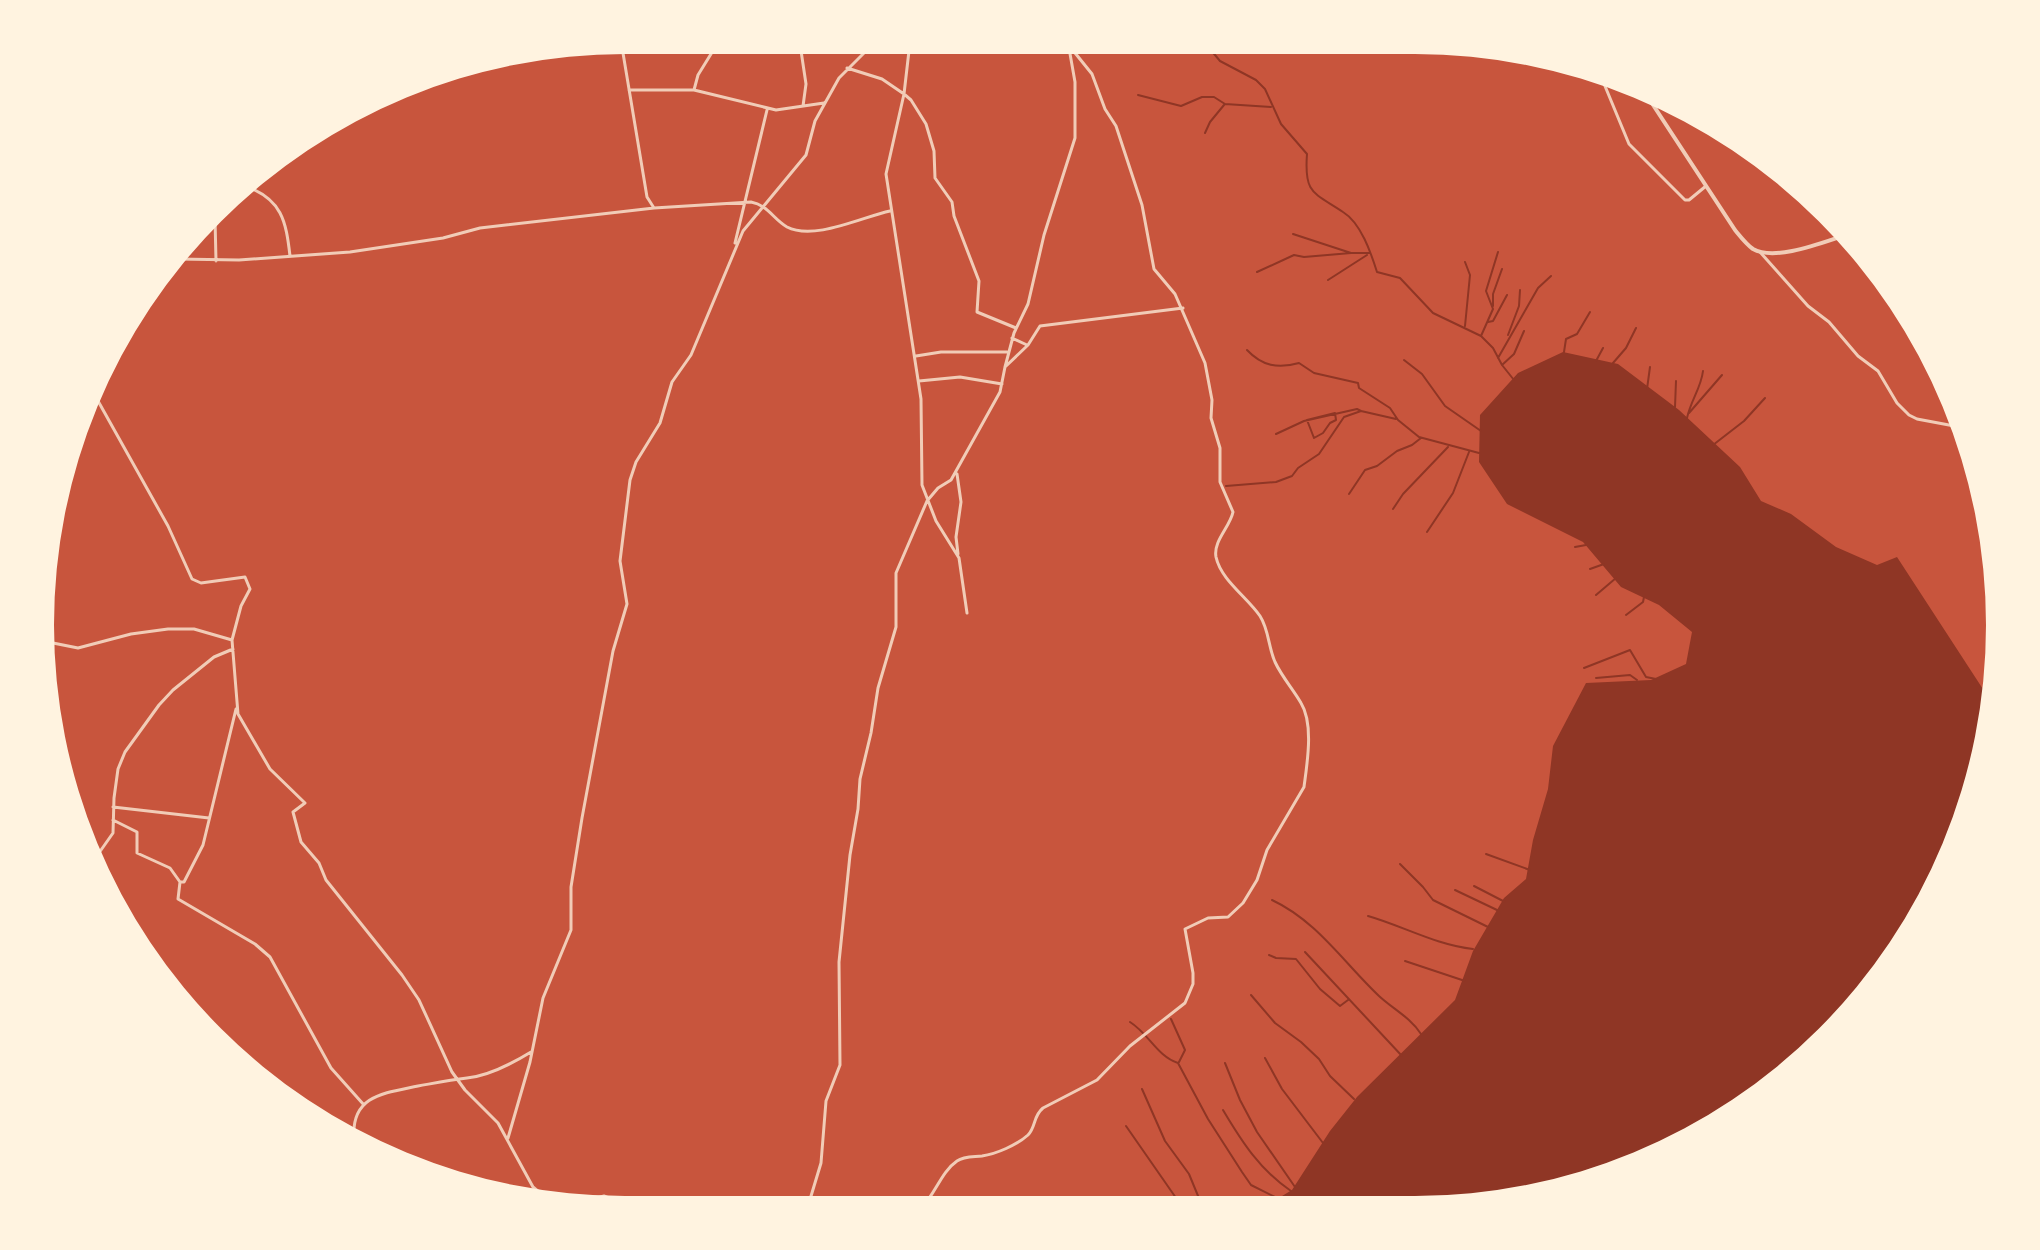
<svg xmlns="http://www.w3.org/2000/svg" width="2040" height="1250" font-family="'Exo 2',sans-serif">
	<rect width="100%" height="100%" fill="#c8553d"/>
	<path fill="#8f3625" d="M1563,352L1618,364L1679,410L1740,467L1761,501L1791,514L1836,547L1877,565L1897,557L1992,703L1980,776L1940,883L1879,981L1800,1065L1707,1132L1603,1179L1454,1209L1262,1208L1292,1190L1330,1131L1357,1097L1455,1000L1473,951L1504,898L1526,879L1533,840L1548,789L1553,746L1586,683L1651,680L1686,664L1692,632L1659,605L1621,587L1583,542L1507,504L1479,462L1480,415L1518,373Z"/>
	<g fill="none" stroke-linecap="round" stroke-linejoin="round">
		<path stroke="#8f3625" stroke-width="2" d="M1205,43L1220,61L1256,80L1265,89L1281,124L1307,154C1304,194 1313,192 1343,212C1361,223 1371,253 1377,272L1400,278L1433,313L1481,336L1493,348L1502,365L1514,380
			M1138,95L1181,106L1202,97H1214L1225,104L1271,107
			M1205,133L1210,122L1224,105
			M1293,234L1351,253H1369
			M1465,262L1470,275L1465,326
			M1257,272L1294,255L1304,257L1351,253
			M1328,280L1367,255
			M1493,306V294L1502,269
			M1488,322L1493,321L1507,295
			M1508,335L1519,306L1520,290
			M1481,336L1493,309L1486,291L1498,252
			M1247,350C1262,366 1278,369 1299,363L1314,373L1358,383L1359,388L1390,408L1398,420L1419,437L1479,453
			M1564,352L1566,339L1577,334L1590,312
			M1498,358L1538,288L1551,276
			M1404,360L1422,374L1445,406L1481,431
			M1596,361L1603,348
			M1613,363L1626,348L1636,328
			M1502,365L1514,354L1524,331
			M1647,389L1650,367
			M1675,407L1676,381
			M1335,413L1336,420L1330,423L1323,433L1314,438L1307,420Z
			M1689,413L1722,375
			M1687,418C1691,400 1701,388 1703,371
			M1276,434L1304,421L1357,409L1361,411
			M1713,445L1744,421L1765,398
			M1226,486L1276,482L1292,476L1298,468L1319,454L1344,417L1361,411L1396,419
			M1349,494L1365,470L1377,466L1397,451L1412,445L1421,438
			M1393,509L1403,494L1448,447
			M1427,532L1453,493L1469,452
			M1575,547L1586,545
			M1590,569L1604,564
			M1596,595L1616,578
			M1626,615L1643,602L1644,597
			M1584,668L1630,650L1646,677L1656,679
			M1596,678L1630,675L1637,680
			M1486,854L1530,870
			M1400,864L1423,887L1433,900L1488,927
			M1474,886L1505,902
			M1455,890L1497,910
			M1272,900C1317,921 1344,963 1379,996C1393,1009 1411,1018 1421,1034
			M1368,916C1403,926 1436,945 1473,949
			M1305,952L1402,1056
			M1269,955L1276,958L1296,959L1320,989L1340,1006L1348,1000
			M1405,961L1465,981
			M1251,995L1275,1023L1301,1042L1319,1059L1330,1076L1354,1099
			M1171,1019L1185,1050L1179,1062
			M1130,1022C1149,1034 1157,1056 1178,1063L1208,1119L1242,1172L1251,1185L1279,1199
			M1265,1058L1282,1089L1323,1143
			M1225,1063L1240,1100L1257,1132L1295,1187
			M1142,1089L1165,1141L1189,1174L1203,1208
			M1223,1110C1242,1142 1260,1170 1291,1191
			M1126,1126L1183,1208
			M1152,1197L1161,1208"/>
		<path stroke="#f1ccb7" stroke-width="3" d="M621,41L647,197L654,208L751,202C768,205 773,219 787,227C814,241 862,217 890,211
			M718,41C744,51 812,45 841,41
			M867,41L876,44
			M910,42L904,94L886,174L921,399L922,485L936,521L959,558L967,613
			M1016,42L1017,45
			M800,44L806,84L803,106
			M847,68L882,79L904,94L911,100L926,124L934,151L935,178L952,202L954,216L979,281L977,312L1016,328
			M1600,74L1629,144L1685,200H1689L1706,186
			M629,90H694L776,110L824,103
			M694,90L698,75L719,41
			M245,186C282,199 286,221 290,256
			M215,218L216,261
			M735,243L767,110
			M1760,252L1808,306L1829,322L1858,356L1878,371L1897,403L1909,415L1917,419L1965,428
			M177,259L239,260L350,252L443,238L480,228L654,208
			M1012,338L1027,345
			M916,356L941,352H1007
			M1005,367L1014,333L1028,304L1044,235L1075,138V82L1069,48
			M919,381L960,377L1002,384
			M93,392L168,526L192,579L201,583L245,577L250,589L241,606L232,640
			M957,474L961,502L956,537L958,554
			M43,641L78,648L131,634L168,629H194L232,640L238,714L270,769L305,803L293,812L301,842L319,863L326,880L402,975L419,1000L452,1072L465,1090L498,1123L533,1187L546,1198L563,1202L578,1203L604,1196L625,1205
			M236,709L203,845L184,882H180L178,899L255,944L270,957L331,1068L364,1105
			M113,807L209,818
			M113,820L137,832V853L170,868L180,882
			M94,860L113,833L114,798L118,769L125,752L159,705L173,690L214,657L233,649
			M354,1138C351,1095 385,1093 418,1086C435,1083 450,1080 467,1078C488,1076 513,1063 531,1052
			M508,1138L530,1062L543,998L571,930V887L582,818L613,651L627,604L620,561L630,480L636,462L660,423L672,382L691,355L743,231L806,155L815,121L839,78L867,50L880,41
			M808,1206L821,1163L826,1101L840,1065L839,962L850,855L858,809L860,779L871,733L878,688L896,627V573L927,501L938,488L951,480L1000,392L1005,367L1028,345L1040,326L1183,308
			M922,1207C936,1193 941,1172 957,1161C964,1156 973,1157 982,1156C996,1154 1017,1145 1028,1135C1036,1127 1033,1116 1043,1108L1097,1080L1130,1046L1185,1003L1193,984V973L1185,929L1208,918L1228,917L1243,903L1257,880L1267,850L1304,787C1307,764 1314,724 1301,703C1293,689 1282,677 1275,662C1268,646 1269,630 1260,616C1247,597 1221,580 1216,557C1213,541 1230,527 1233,512L1220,482V448L1211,418L1212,400L1205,363L1175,294L1154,269L1142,205L1116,126L1105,109L1092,74L1067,43"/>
		<path stroke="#f1ccb7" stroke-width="4" d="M1640,85L1735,230C1740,236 1746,244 1753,249C1776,262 1826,241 1849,234"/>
	</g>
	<path d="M0 0H2040V1250H0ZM625 54H1415A571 571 0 0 1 1986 625V625A571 571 0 0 1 1415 1196H625A571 571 0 0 1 54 625V625A571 571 0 0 1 625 54Z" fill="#fff3e0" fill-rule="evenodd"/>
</svg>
